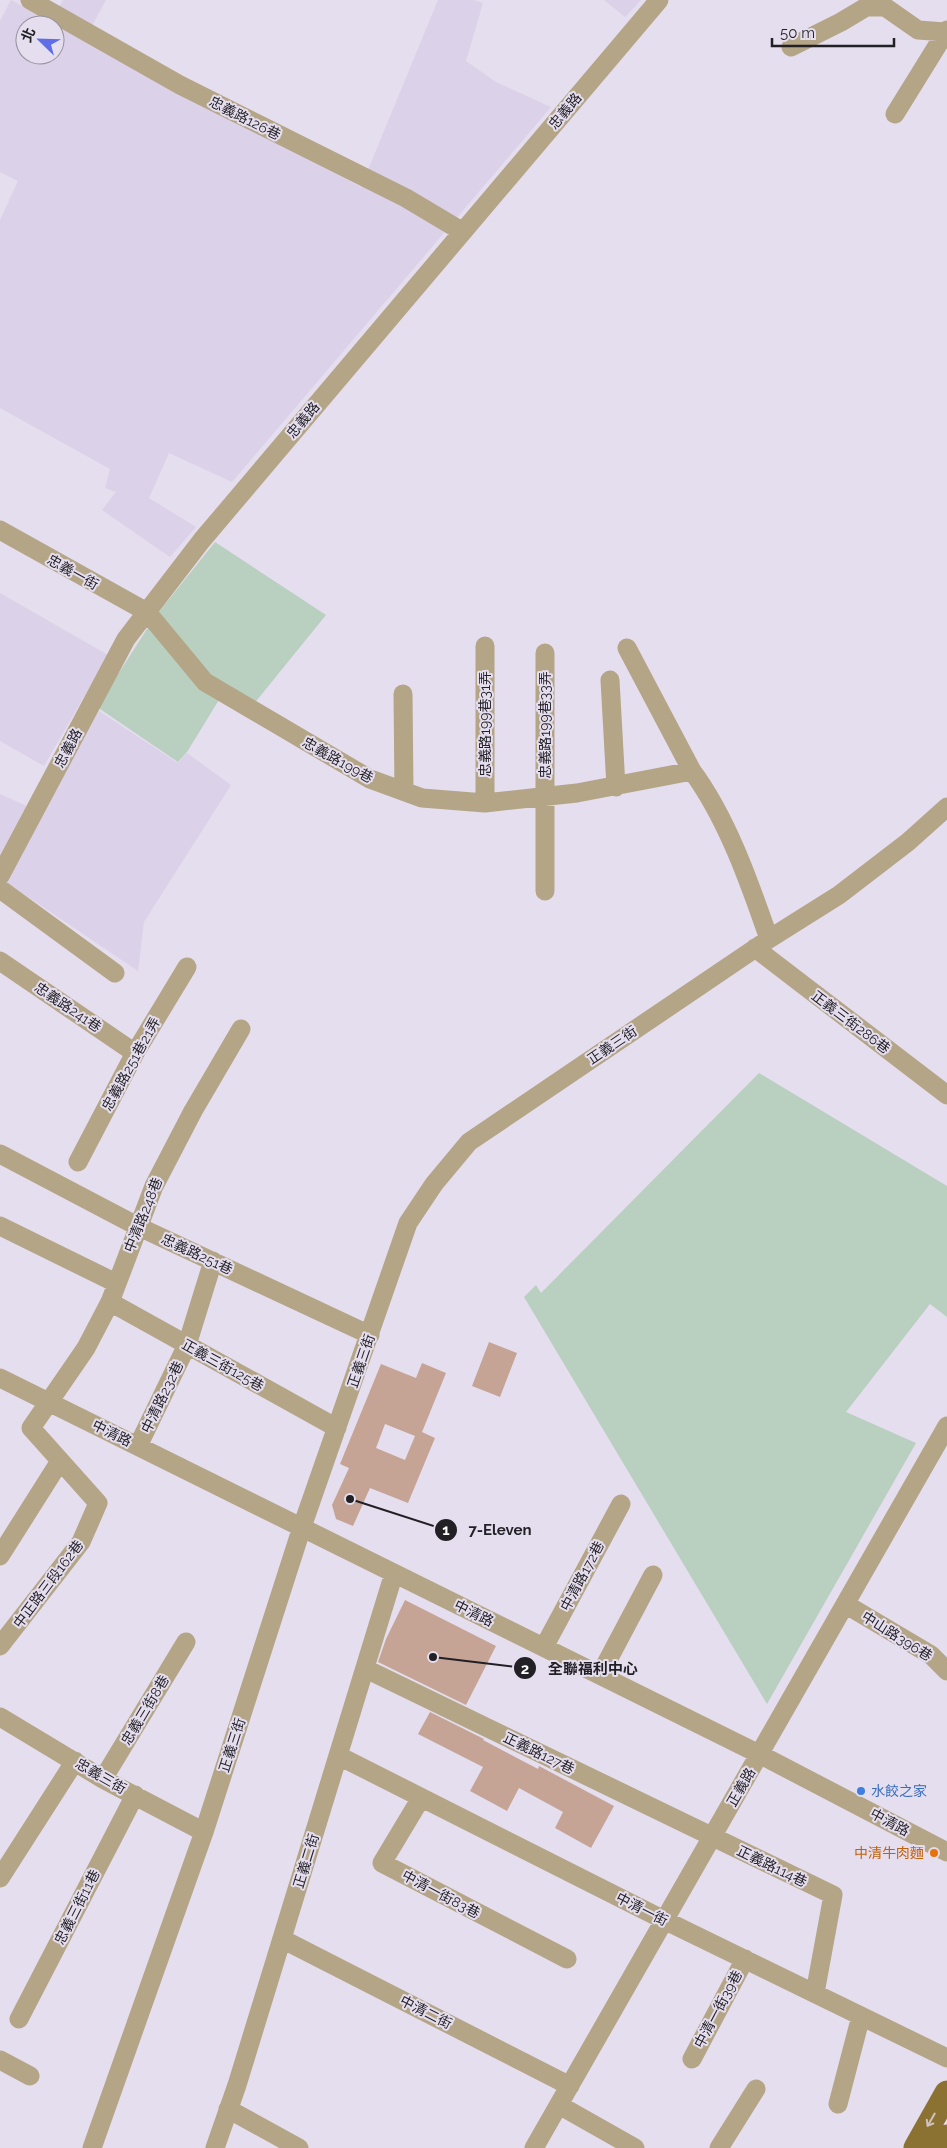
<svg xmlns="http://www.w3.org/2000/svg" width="947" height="2148" font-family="Raleway,'Noto Sans TC',sans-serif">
	<rect width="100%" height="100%" fill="#e5deee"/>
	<path fill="#dbd1e8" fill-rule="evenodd" d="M11,0L361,187L438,0H474L483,3L466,61L496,82L551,107L232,482L169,453L149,498L196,527L170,557L102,510L116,492L105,488L110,469L0,408V220L18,181L0,172V21ZM25,25H55V55H25Z
		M63,0H106L92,26L58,9Z
		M604,0H641L625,17Z
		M0,593L108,655L44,766L0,741Z
		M99,711L178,763L187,753L231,785L144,922L138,971L0,878V794L42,813Z"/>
	<path fill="#b9cfc0" d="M215,542L326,615L253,705L225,690L187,752L178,762L97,707L154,618Z
		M759,1073L947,1186V1317L930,1304L846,1412L916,1443L767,1704L524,1297L536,1285L541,1293Z"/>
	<path fill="#c5a496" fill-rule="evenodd" d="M489,1342L517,1353L500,1397L472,1386Z
		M422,1363L446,1373L422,1432L435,1438L408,1503L370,1488L353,1526L336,1519L332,1505L349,1468L340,1464L381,1364L416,1378ZM385,1424L415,1436L405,1460L376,1448Z
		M405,1600L496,1646L466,1705L378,1662L386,1639Z
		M430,1712L484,1739L483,1740L538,1769L539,1766L614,1806L591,1848L555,1828L563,1812L519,1788L507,1811L470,1791L483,1767L418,1734Z"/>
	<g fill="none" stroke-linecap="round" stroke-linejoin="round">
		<path stroke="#b3a586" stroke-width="19" d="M30,0L180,85L406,198L463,232
			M791,47L841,22L866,7H885L918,30L945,32
			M895,114L947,30
			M0,530L147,612L205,682L370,779L422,798L485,803L577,793L692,771
			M485,646V803
			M627,648L692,771C727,818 750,884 769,939
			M610,680L616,787
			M403,694L404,791
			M0,876L126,639L202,540L659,0
			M0,889L115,973
			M545,891V653
			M755,948L947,1095
			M0,961L135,1053
			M0,1154L137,1226L370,1335
			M78,1162L135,1053L187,967
			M0,1226L116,1283
			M110,1302L337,1428
			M0,1378L759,1754L947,1852
			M138,1446L187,1345L213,1261
			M0,1556L60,1461
			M845,1604L931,1655L947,1671
			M0,1646L81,1542L98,1503L31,1428L86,1348L110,1302L154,1186L193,1111L241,1029
			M544,1647L621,1504
			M366,1669L833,1895L815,1993
			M600,1675L653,1575
			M0,1717L103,1779L204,1832
			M339,1756L664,1920L947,2058
			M103,1779L186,1642
			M421,1798L382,1863L567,1959
			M0,1878L75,1761
			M282,1939L570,2086
			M19,2019L135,1795
			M692,2059L745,1959
			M0,2060L30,2076
			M838,2104L861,2016
			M559,2105L635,2148
			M228,2109L299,2148
			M92,2148L204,1832L302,1527L408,1223L434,1184L469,1142L769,939L839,895L908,842L947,807
			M215,2148L237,2085L394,1573
			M534,2148L947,1426
			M719,2148L756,2089"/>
		<path stroke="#8b7132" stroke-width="25" d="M916,2148L947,2093
			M941,2148L947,2137"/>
	</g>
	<defs><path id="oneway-shaft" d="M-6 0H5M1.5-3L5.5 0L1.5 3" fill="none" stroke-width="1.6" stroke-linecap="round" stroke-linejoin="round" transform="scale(1.25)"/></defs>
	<use stroke="#cec3bf" href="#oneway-shaft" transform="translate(931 2120) rotate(120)"/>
	<circle fill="#3f7fe0" stroke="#e5deee" stroke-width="2" cx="861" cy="1791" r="5"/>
	<circle fill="#e8710a" stroke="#e5deee" stroke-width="2" cx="934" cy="1853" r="5"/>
	<g text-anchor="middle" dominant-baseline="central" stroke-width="4" stroke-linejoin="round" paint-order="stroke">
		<g font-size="14" fill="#221f25" stroke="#e5deee">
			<text transform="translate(565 111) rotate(-50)">忠義路</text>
			<text transform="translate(245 118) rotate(27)">忠義路126巷</text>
			<text transform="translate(303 420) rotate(-50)">忠義路</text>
			<text transform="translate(73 572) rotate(29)">忠義一街</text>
			<text transform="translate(485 724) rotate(-90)">忠義路199巷31弄</text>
			<text transform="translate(545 725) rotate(-90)">忠義路199巷33弄</text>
			<text transform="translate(68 748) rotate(-62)">忠義路</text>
			<text transform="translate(338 760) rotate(29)">忠義路199巷</text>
			<text transform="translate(68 1007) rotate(34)">忠義路241巷</text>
			<text transform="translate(851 1022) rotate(37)">正義三街286巷</text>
			<text transform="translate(612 1045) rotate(-34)">正義三街</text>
			<text transform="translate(131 1064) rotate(-61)">忠義路251巷21弄</text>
			<text transform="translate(143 1215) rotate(-68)">中清路248巷</text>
			<text transform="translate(197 1254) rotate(25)">忠義路251巷</text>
			<text transform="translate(361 1361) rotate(-71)">正義三街</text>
			<text transform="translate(223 1365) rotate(29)">正義三街125巷</text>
			<text transform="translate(162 1397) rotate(-64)">中清路232巷</text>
			<text transform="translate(112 1433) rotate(26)">中清路</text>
			<text transform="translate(582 1576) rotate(-62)">中清路172巷</text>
			<text transform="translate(48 1584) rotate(-53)">中正路三段162巷</text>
			<text transform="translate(474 1613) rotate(26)">中清路</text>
			<text transform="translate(897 1636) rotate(32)">中山路396巷</text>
			<text transform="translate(145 1710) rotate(-59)">忠義三街8巷</text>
			<text transform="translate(232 1745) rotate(-72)">正義三街</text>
			<text transform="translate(539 1753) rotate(26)">正義路127巷</text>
			<text transform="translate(101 1776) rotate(30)">忠義三街</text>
			<text transform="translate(741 1787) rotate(-60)">正義路</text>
			<text transform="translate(890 1822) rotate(28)">中清路</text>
			<text transform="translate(306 1861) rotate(-73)">正義二街</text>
			<text transform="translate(772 1866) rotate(26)">正義路114巷</text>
			<text transform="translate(441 1894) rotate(28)">中清一街83巷</text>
			<text transform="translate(77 1907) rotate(-63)">忠義三街11巷</text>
			<text transform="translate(642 1909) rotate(27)">中清一街</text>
			<text transform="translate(718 2009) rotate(-62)">中清一街39巷</text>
			<text transform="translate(426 2012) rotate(27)">中清二街</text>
		</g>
		<g font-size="14" fill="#366cbe" stroke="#e5deee" text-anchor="start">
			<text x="871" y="1791">水餃之家</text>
		</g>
		<g font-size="14" fill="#c56008" stroke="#e5deee" text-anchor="end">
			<text x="924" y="1853">中清牛肉麵</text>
		</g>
	</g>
	<path fill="none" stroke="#221f25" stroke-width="2" d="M350 1499L446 1530M433 1657L525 1668"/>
	<g fill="#221f25" stroke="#e5deee" stroke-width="2">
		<circle cx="350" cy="1499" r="5"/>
		<circle cx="433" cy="1657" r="5"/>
		<circle cx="446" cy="1530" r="12"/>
		<circle cx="525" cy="1668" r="12"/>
	</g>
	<g font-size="15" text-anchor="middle" font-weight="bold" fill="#fff">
		<text x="446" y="1535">1</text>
		<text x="525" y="1674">2</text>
	</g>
	<g font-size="15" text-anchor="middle" font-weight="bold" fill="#221f25" stroke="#e5deee" stroke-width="4" stroke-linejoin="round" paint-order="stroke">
		<text x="500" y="1535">7-Eleven</text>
		<text x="593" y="1674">全聯福利中心</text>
	</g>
	<g transform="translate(40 40) rotate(293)"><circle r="24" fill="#e5deee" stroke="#97929e"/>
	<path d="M0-4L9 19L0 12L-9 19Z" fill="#5f6ee6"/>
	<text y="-8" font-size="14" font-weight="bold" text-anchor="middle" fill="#221f25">北</text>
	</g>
	<path d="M772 38v8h122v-8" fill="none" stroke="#221f25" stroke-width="2.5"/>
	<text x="780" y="38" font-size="15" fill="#221f25" stroke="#e5deee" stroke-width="4" paint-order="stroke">50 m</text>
</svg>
